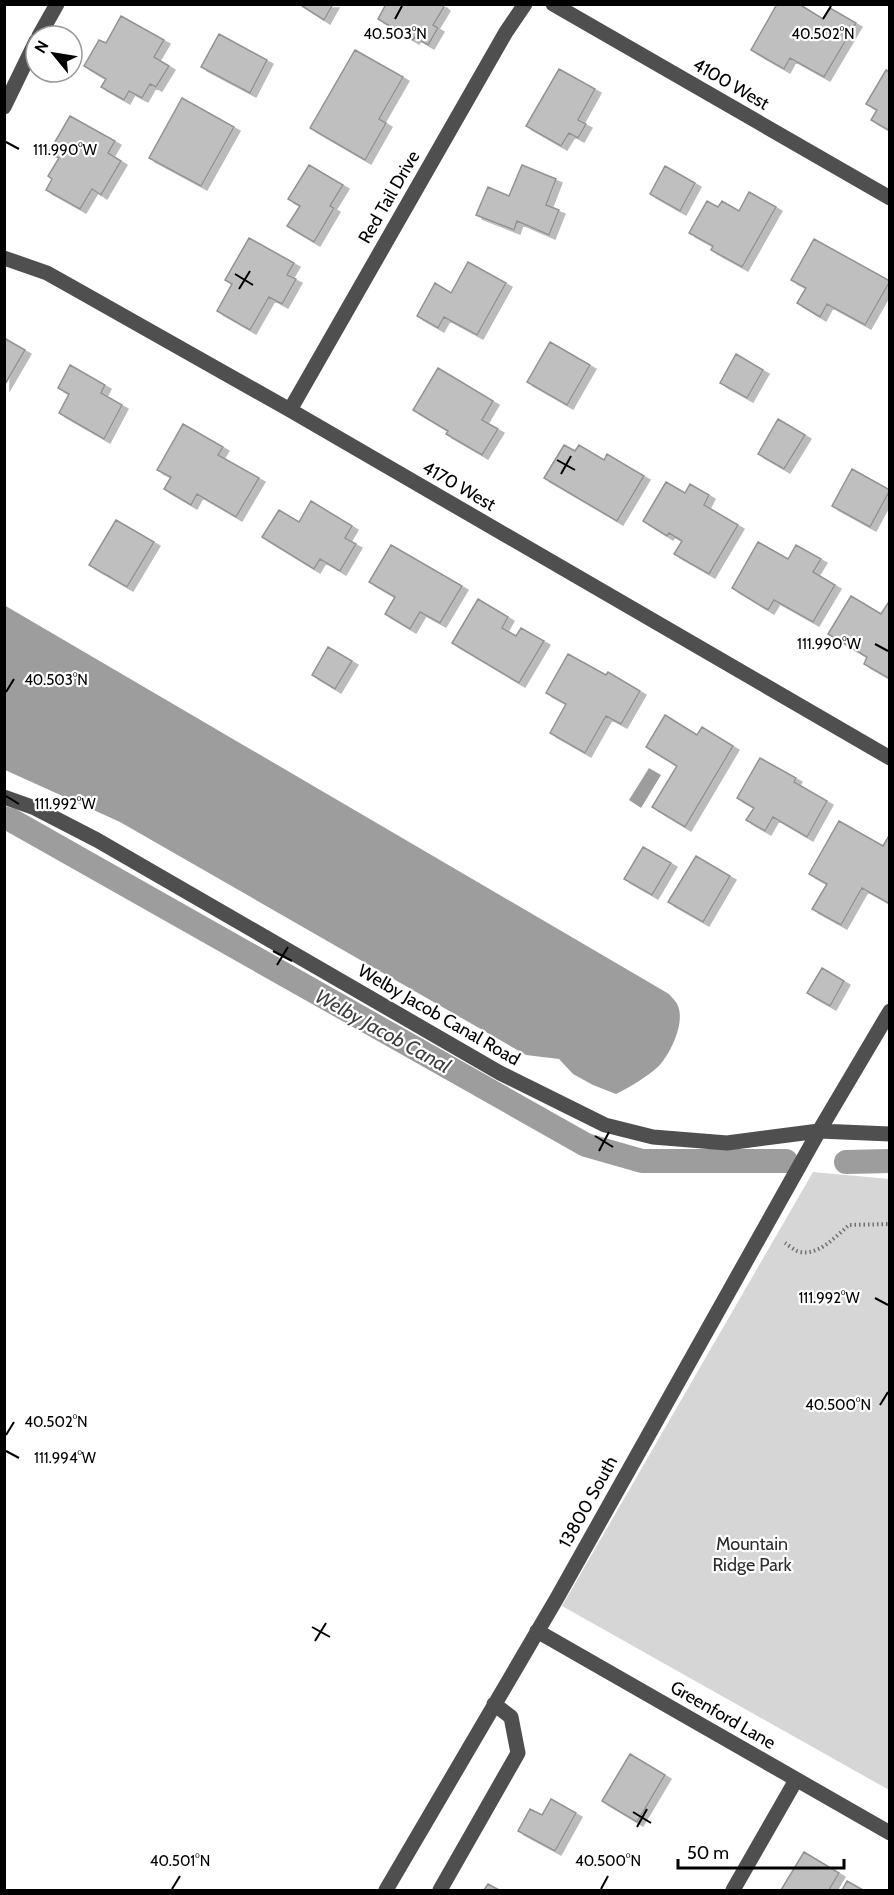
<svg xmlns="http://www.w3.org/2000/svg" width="894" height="1895" font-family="Cabin,sans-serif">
	<defs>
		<filter id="shadow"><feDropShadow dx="6" dy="4" stdDeviation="0" flood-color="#0004"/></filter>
	</defs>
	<rect width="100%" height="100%" fill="#fff"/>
	<path fill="#d6d6d6" d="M813,1172L889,1179V1790L562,1606Z"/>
	<path fill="#9d9d9d" d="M4,605L669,994C672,998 677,1002 678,1006C685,1023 671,1053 659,1066C647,1077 630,1087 616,1094L593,1085L573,1074L559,1059L526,1055L120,822L5,770Z
		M649,768L661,775L641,808L629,800Z"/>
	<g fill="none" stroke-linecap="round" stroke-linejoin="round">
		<path stroke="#9d9d9d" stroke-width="24" d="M4,818L11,820L586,1145L642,1161H786
			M846,1162L890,1161"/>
	</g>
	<path fill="#bfbfbf" stroke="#939393" stroke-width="1.5" filter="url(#shadow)" d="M299,4H333L324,20Z
		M386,4H441L444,7L433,25L438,28L428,45L415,37L413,40L378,19Z
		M777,4H799L823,19L830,8L856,23L824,77L790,58L784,69L751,50Z
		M121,16L164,40L154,57L169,66L156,87L150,84L142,98L129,91L124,100L101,87L106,79L84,66L99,40L106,43Z
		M219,34L267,60L250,93L201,67Z
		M355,50L403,77L379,119L386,123L365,160L310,128Z
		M559,69L595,89L578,120L586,124L578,138L569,133L561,146L526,126Z
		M886,70L890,72V131L871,120L877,110L866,104Z
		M182,98L234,127L201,186L149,158Z
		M70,116L115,141L108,153L121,161L101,195L92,189L80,209L46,190L52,179L48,176L59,158L49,152Z
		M309,165L343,185L330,206L334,208L314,242L287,226L300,206L288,199Z
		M522,165L556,179L546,205L559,210L549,235L517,221L514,230L476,215L488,187L509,196Z
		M665,166L695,183L680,211L650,194Z
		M749,192L776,207L742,267L711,250L713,246L689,233L707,201L718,207L722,201L739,211Z
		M249,238L294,263L287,275L296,279L282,304L269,297L250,330L217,311L232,284L225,280Z
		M814,239L890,281L865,325L827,304L820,317L797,303L806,288L791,280Z
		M468,262L506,283L477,335L444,317L438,328L417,316L435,283L451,293Z
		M4,338L25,350L4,386Z
		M550,342L590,365L567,405L527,382Z
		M736,354L763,370L747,398L720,383Z
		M70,365L105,385L101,393L122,405L104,439L59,413L69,394L58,388Z
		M438,368L493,401L482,420L498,429L482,455L446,434L448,431L413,410Z
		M778,419L805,435L784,469L758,454Z
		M183,424L223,447L218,455L259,478L236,517L197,494L191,505L164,489L171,477L157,470Z
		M564,445L575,451L579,445L604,460L607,454L644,476L617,521L544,478Z
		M852,469L890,490L870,527L832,506Z
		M666,482L685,493L690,484L709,495L704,505L738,525L709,574L674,554L682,541L669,533L667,536L643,521Z
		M311,501L352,526L345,538L356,544L340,571L320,559L314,569L262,537L279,510L299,522Z
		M116,520L154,542L127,587L89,565Z
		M758,542L788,559L796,545L821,559L813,572L835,585L813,622L774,600L768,610L732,588Z
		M391,545L462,586L440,623L420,612L410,629L385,614L395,597L369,582Z
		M851,596L881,614L890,600V679L864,664L867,657L828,634Z
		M478,599L508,617L502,628L516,636L521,628L544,641L519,683L452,643Z
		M328,647L352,661L335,689L312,675Z
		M568,654L606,675L608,672L640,691L621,724L606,716L585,753L550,733L566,704L546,693Z
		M665,715L697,735L702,727L733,746L685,827L652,807L677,766L646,747Z
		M760,758L796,778L794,782L827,801L807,837L773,817L765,831L746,820L754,808L737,798Z
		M839,821L883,846L890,834V904L862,888L841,925L812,909L827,884L809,874Z
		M643,847L671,863L652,895L624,879Z
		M696,856L730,876L703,922L668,902Z
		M822,968L844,981L830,1006L807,993Z
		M630,1754L665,1775L637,1822L602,1801Z
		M551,1799L576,1813L555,1851L518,1831L530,1809L542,1815Z
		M804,1852L839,1873L829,1890H781Z
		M847,1881L863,1890H842Z
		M488,1884L499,1890H484Z"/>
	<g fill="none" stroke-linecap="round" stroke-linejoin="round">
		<path stroke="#717171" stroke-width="4" stroke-dasharray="1.5 3" stroke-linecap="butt" d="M785,1243C788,1245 793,1249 797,1251C817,1258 835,1237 849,1225L890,1224"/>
		<path stroke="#4f4f4f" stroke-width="15" d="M553,4L890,198
			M39,36L57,4
			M4,107L36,41
			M4,258L47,273L72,287L290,410L890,758
			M290,410L506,32L525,4
			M4,797L35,808L97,840L500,1073L605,1125L653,1137L727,1143L819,1131L890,1134
			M537,1631L890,1833
			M386,1890L557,1598L819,1131L890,1011
			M440,1890L518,1753L511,1717L494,1704
			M733,1890L796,1780"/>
	</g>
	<path fill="none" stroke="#000" stroke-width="2" d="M395,19L402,6M823,19L831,6M6,142L19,149M235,274L253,285M239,289L250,271M557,460L575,470M561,474L571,456M875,644L888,651M6,692L14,679M6,796L19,804M273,951L292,961M277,965L288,947M595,1136L613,1147M599,1151L609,1132M875,1298L888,1305M880,1405L888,1392M6,1435L14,1422M6,1451L19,1458M312,1627L330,1637M315,1641L326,1623M633,1812L651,1823M637,1827L647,1809M172,1889L180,1876M601,1889L608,1876"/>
	<g text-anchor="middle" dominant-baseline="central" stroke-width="4.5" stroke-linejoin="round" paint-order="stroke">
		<g font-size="18" fill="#000" stroke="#fff">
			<text transform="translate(731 84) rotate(30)">4100 West</text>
			<text transform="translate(389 197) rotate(-60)">Red Tail Drive</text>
			<text transform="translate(459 486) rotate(30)">4170 West</text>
			<text transform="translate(439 1015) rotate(30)">Welby Jacob Canal Road</text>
			<text transform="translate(588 1502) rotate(-61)">13800 South</text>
			<text transform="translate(723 1715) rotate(30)">Greenford Lane</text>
		</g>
		<g font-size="18" fill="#2d2d2d" stroke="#fff">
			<text x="752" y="1544">Mountain<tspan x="752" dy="21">Ridge Park</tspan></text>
		</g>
		<g font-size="20" font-style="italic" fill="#3e3e3e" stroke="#fff">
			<text transform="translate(383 1031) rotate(29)">Welby Jacob Canal</text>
		</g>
	</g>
	<g font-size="15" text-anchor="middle" fill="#000" stroke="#fff" stroke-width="4.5" stroke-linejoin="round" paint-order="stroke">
		<text x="823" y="39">40.502°N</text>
		<text x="395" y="39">40.503°N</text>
		<text x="65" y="155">111.990°W</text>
		<text x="829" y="649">111.990°W</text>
		<text x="56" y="685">40.503°N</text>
		<text x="65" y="809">111.992°W</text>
		<text x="829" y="1303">111.992°W</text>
		<text x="838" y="1410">40.500°N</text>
		<text x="56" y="1427">40.502°N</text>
		<text x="65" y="1463">111.994°W</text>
		<text x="180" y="1866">40.501°N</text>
		<text x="608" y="1866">40.500°N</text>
	</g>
	<rect width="894" height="1895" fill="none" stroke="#000000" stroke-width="12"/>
	<g transform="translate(54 54) rotate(300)"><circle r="28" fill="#ffffff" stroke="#999999" stroke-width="1.5"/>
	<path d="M0-4.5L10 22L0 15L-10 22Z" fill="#000000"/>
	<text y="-9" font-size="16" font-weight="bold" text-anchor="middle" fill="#000000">N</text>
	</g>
	<path d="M678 1859v9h166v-9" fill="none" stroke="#000000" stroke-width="3"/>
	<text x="687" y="1859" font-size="18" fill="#000000" stroke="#ffffff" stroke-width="4.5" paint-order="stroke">50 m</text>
</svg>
